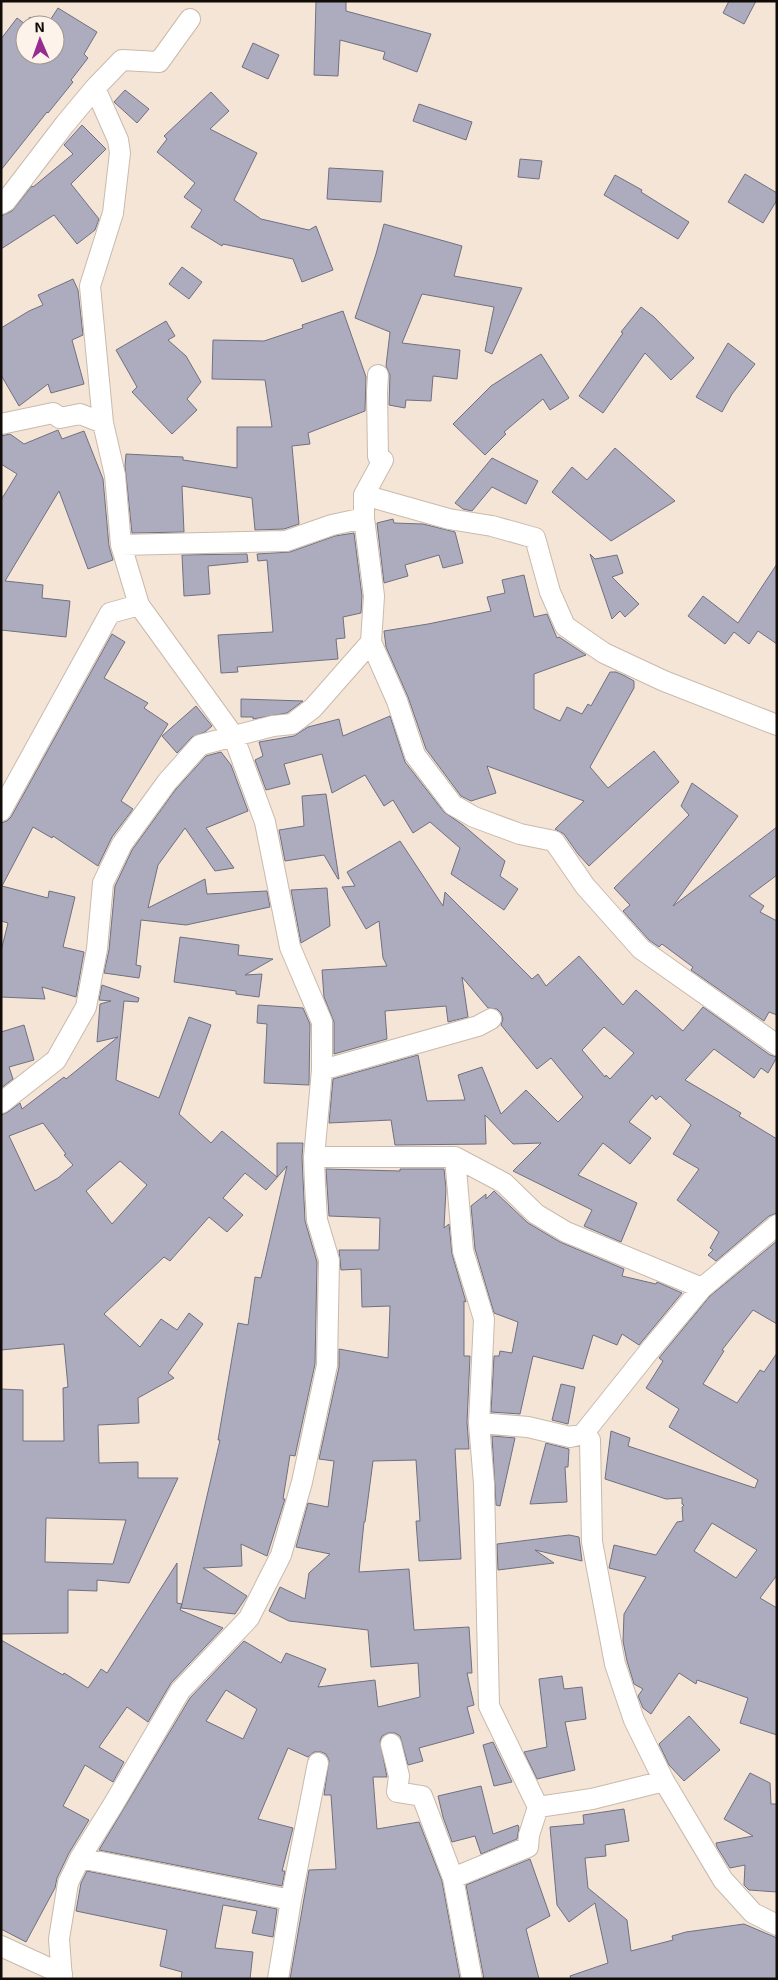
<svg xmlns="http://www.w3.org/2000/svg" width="778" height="1980" font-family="'Exo 2',sans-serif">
	<rect width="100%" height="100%" fill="#f5e5d6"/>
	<path fill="#acacbe" stroke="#707081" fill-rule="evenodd" d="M316,1H346V11L431,34L417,72L383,59L385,52L340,40L338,76L314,75Z
		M729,1H756L744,24L723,13Z
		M58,8L97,32L84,54L88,58L71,80L73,82L48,113L47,112L1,170V39L17,18L25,24L30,17L41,25H25V55H55V25H47Z
		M253,43L279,55L268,79L242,67Z
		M125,90L149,109L137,123L114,102Z
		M211,92L229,111L210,129L257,153L234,200L261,219L309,230L316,226L333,270L302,282L293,259L223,244L222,246L191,227L202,210L184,197L195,183L157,152L167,139L164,136Z
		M419,104L472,122L466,140L413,121Z
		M82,125L106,149L71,184L99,219L95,230L77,244L54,215L1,249V216L12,211L32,186L33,187L73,154L64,145Z
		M520,159L542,161L539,179L518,177Z
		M329,168L383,171L381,202L327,199Z
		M745,174L777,193V200L763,223L728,202Z
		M615,175L642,190L641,192L689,222L678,239L604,195Z
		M384,224L462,246L454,276L522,288L492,354L485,351L494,307L422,294L402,343L460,350L457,379L433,376L431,401L406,400L405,408L389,405L390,375L386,366L390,332L355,318L376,254Z
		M182,267L202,282L189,299L169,284Z
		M73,279L78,290L83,335L72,340L84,384L51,393L48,384L19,406L1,375V328L29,311L43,305L38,295Z
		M641,307L654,317L694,358L671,380L645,353L603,413L579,396L623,333L621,332Z
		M343,311L366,377L365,411L308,433L310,444L292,446L299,524L284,529L255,530L252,498L182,486L184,532L132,533L125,466L126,454L183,457V460L237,468V427H272L265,380L212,379L213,340L264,341L303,328L302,325Z
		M166,321L175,336L168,340L186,356L201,382L187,399L197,410L172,434L132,392L137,387L116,350Z
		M728,343L755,364L732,394L722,412L696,397Z
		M541,354L569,398L550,410L543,399L504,432L506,434L485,455L453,424L491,386Z
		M58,430L62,439L84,431L103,479L109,546L113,560L88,569L59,491L5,581L43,585L42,598L70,601L66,637L1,630V500L17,474L1,464V436L10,434L24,444Z
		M615,448L675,501L611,541L552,492L572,467L587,480Z
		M492,458L538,481L526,504L492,487L472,511L463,509L455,503Z
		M393,519L394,523L423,524L455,532L463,563L443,568L439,555L405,565L408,576L384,583L377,523Z
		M354,533L362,596L361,613L343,617L345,638L336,639L338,659L237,667L238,672L221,673L218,635L273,632L267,560L258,561L257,554L290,552L335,536Z
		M247,554L248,562L208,566L210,594L184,596L182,555Z
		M590,554L595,559L617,555L623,573L612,577L639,604L625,617L620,611L612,619Z
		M777,564V644L758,631L749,644L734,632L725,644L688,616L703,596L738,623Z
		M524,575L534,617L547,614L557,638L559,637L586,655L534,674V709L560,721L567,707L582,714L588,704L591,706L610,672H616L625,676L634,681V688L590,767L608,788L654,751L679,782L589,866L578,854L564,834L555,829L584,801L487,766L496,793L471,801L461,796L426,749L408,697L386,647L384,631L428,624L491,611L487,597L505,593L502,580Z
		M112,634L125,642L104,678L148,703L144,708L168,724L121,801L133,809L112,837L98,866L53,836L52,838L33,827L2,886L48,898L49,891L75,897L63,947L84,952L76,997L42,987L45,999L1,997V951L8,923L1,921V823L7,821L11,817Z
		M241,699L303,701L287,713L253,719V717H241Z
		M196,706L212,726L205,732L192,737L177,753L162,736Z
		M390,716L405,762L444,812L463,825L505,861L500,876L518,889L504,910L451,874L460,848L430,822L413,833L393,800L384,806L365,775L332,793L322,754L284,764L290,784L266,790L255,760L263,756L259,742L294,736L308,727L339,719L343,736Z
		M221,752L231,765L248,811L206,828L234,868L215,871L185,828L158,865L148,908L205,879L207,894L267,891L270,907L186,925L141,920L136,965L141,966L139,978L104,973L109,950L115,886L132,850L176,789L206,756Z
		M692,783L738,816L673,906L777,827V875L749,896L764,906L760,912L777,921V1015L769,1012L764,1021L691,970L693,967L662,944L659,947L649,940L623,911L630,905L614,888L689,815L681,806Z
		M326,794L339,879H338L324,855L285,861L279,830L304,826L302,796Z
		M400,841L443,906L445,892L532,979L538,974L546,986L579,956L623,1005L636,990L683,1031L703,1007L770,1055L777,1057L768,1073L761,1068L754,1078L714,1049L685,1080L741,1113L739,1116L777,1139V1213L769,1216L716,1261L708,1255L713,1250L710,1248L719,1232L677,1200L699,1169L673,1154L691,1125L660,1096L656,1100L652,1095L629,1122L651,1138L630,1164L603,1143L578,1175L637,1203L621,1242L584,1226L592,1210L513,1171L541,1143L513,1144L485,1115L486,1144L395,1145L391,1120L329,1123L333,1079L418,1055L427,1101L465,1100L458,1075L482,1067L501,1114L526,1090L558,1122L583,1097L551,1058L537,1069L501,1025L503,1019L501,1013L497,1009L488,1008L462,977L468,1017L448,1022L446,1006L385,1011L387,1039L334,1054V1022L324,997L322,970L387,966L383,958L379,921L366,929L342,887L355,886L347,872ZM604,1027L634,1053L610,1079L606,1075L605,1077L582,1050Z
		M327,888L330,926L301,943L291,890Z
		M180,937L239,945L238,955L273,959L245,975L262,974L259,997L236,994V991L174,982Z
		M102,985L139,998L138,1002L124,1001L116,1080L159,1098L189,1017L211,1025L179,1114L211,1143L222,1131L277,1177V1143H303L302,1157L305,1221L317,1262L315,1364L295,1456L290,1455L283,1499H285L267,1556L241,1544L242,1566L203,1568L247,1596L235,1614L181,1608L220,1440H218L238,1323L248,1325L255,1277L261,1278L287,1166L266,1190L245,1173L223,1198L243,1215L227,1232L209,1217L170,1261L164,1257L104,1314L140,1347L161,1319L177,1330L189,1313L203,1324L168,1373L174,1378L138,1398L139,1423L98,1425L99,1463L138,1462V1478H178L129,1583L97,1580V1591L68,1590V1633L1,1634V1389L23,1390V1441H64L63,1388L68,1387L64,1344L1,1350V1115L8,1112L20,1103L22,1109L64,1077L66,1079L118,1037L97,1042L100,1004L111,1001L99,1000ZM43,1123L66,1154L64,1155L73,1165L58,1178L35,1191L9,1136ZM120,1161L147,1185L112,1224L86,1191ZM46,1518L126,1520L113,1564L45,1562Z
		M258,1005L303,1008L310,1024L309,1085L264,1083L267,1024L257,1023Z
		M24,1025L34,1060L9,1067L13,1079L1,1088V1032Z
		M326,1169L400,1171V1169H444L446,1189L444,1228L449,1224L452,1254L466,1302L464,1301V1356H470L467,1422L469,1449H455L461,1559L419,1561L416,1521H420L416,1460L373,1461L365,1522H364L359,1572L409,1569L414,1630L469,1627L472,1673H467L474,1705L467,1707L474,1733L419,1748L423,1761L408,1765L400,1736L395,1733H388L382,1736L380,1741L387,1777H373L377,1829L419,1822L442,1881L460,1979H290L309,1870L336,1869L331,1795H324L329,1760L326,1754L321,1752H314L308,1757L288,1748L258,1819L293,1828L282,1871H285L282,1886L99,1850L190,1698L244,1641L281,1663L286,1653L326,1669L318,1687L375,1680L378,1707L420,1697L418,1663L371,1667L368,1630L289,1621L269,1611L280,1587L305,1599L309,1573L330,1554L296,1547L308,1503L328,1507L334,1461L319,1459L339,1367V1349L388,1358L390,1306L362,1307L361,1269L341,1270L339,1250H379L380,1218L329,1216ZM226,1690L257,1709L243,1739L206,1721Z
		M494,1191L528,1223L560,1242L624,1269L622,1276L656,1284L657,1282L682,1293L639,1345L622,1334L617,1345L593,1335L583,1369L533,1356L520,1414L491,1412L494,1356H499L500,1351L512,1353L518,1322L494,1313L475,1249L471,1206L486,1194V1199Z
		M777,1241V1324L753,1310L722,1350L724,1351L703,1384L737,1403L760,1370L764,1372L777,1353V1575L760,1598L777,1608V1735L740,1723L748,1698L697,1680L696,1684L679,1673L651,1714L643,1708L638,1696L643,1689L634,1684L627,1661L623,1641L624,1614L646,1577L609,1568L614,1545L656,1555L677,1522L683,1521L682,1507L684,1505L682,1504V1498L666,1499L605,1479L611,1431L630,1438L628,1446L755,1488L758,1480L669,1427L679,1409L646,1388L663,1361L659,1358L710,1296ZM712,1523L757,1550L736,1578L694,1551Z
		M561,1384L575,1387L568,1424L552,1420Z
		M492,1436L515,1438L500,1506L496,1505Z
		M546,1443L569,1449L568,1467H565L567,1502L530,1504Z
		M569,1535L579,1537L582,1561L535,1550L554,1563L498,1570L497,1544Z
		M177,1563V1603L182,1604L180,1610L223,1628L171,1683L148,1722L127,1707L99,1747L124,1762L113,1782L85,1765L63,1806L89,1820L69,1853L57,1878L55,1888L26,1942L1,1929V1640L63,1675L64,1673L88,1688L101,1669L107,1673Z
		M562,1676L564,1689L582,1687L586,1719L565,1722L575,1770L537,1779L524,1752L547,1747L539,1679Z
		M689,1716L720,1750L684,1781L669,1765L659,1744Z
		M493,1742L512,1782L494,1786L483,1745Z
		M750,1773L770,1783L771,1804H777V1892L749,1890L744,1885L745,1865L730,1868L717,1847L716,1843L753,1836L724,1819Z
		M481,1786L493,1834L518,1825L519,1828L517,1839L481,1854L475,1836L452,1842L443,1817L438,1796Z
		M624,1809L629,1841L605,1845L606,1856L585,1858L588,1888L627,1920L631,1951L673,1940L672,1936L686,1932L744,1924L777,1938V1979H571L570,1976L608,1963L595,1903L569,1922L557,1905L550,1827L584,1824L583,1815Z
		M530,1859L550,1916L526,1929L539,1979H484L466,1885Z
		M87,1871L277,1909L273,1937L252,1933L257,1911L223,1905L215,1948L253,1952L250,1979H181L182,1972L160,1966L167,1930L76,1911L81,1883Z"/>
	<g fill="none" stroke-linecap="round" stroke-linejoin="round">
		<defs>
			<path id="street" d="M1,204L6,201L65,124L95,88
				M1,424L53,413L60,418L80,414L103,423
				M364,495L449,519L492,526L535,538L550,592L565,626L604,653L664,681L777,725
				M121,545L286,541L332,525L364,518
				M371,642L397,701L415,755L453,805L474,817L520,834L554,841L585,886L641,949L777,1045
				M1,811L110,613L139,605
				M322,1070L478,1026L491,1019
				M1,1103L56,1060L86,1007L97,949L103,883L122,844L167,782L200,745L273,726L292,724L313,708L371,642L374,596L364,518V495L383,460L378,456L377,392L378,375
				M314,1157H455L504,1183L536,1214L566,1232L702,1288
				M479,1423L528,1427L570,1437L583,1434L590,1440L592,1542L615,1664L634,1720L664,1781L723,1880L753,1913L777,1925
				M583,1434L650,1350L702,1288L777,1225
				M391,1744L399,1776L397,1792L422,1796L453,1878L472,1979
				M538,1807L592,1799L664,1781
				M80,1858L291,1900
				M453,1878L528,1847L529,1835L538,1807L489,1706L484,1484L479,1423L484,1319L463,1251L455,1157
				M1,1946L62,1974
				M62,1979L59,1939L68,1883L80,1858L113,1805L180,1691L249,1618L281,1555L302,1482L327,1365L329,1260L317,1220L315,1185L314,1157L322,1070V1022L290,947L265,822L233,735L139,605L121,545L115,475L103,423L90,286L113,213L120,153L118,140L95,88L122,60L159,62L190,19
				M278,1979L291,1900L318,1763"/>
		</defs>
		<use href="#street" stroke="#c9baac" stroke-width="22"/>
		<use href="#street" stroke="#fff" stroke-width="20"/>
	</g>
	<rect width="778" height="1980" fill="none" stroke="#110c07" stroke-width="5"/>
	<g transform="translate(40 40) rotate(358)"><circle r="24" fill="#fdf3ea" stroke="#9f978f"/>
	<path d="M0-4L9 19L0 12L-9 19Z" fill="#952c90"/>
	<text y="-8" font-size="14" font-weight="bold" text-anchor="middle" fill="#110c07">N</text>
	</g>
</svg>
